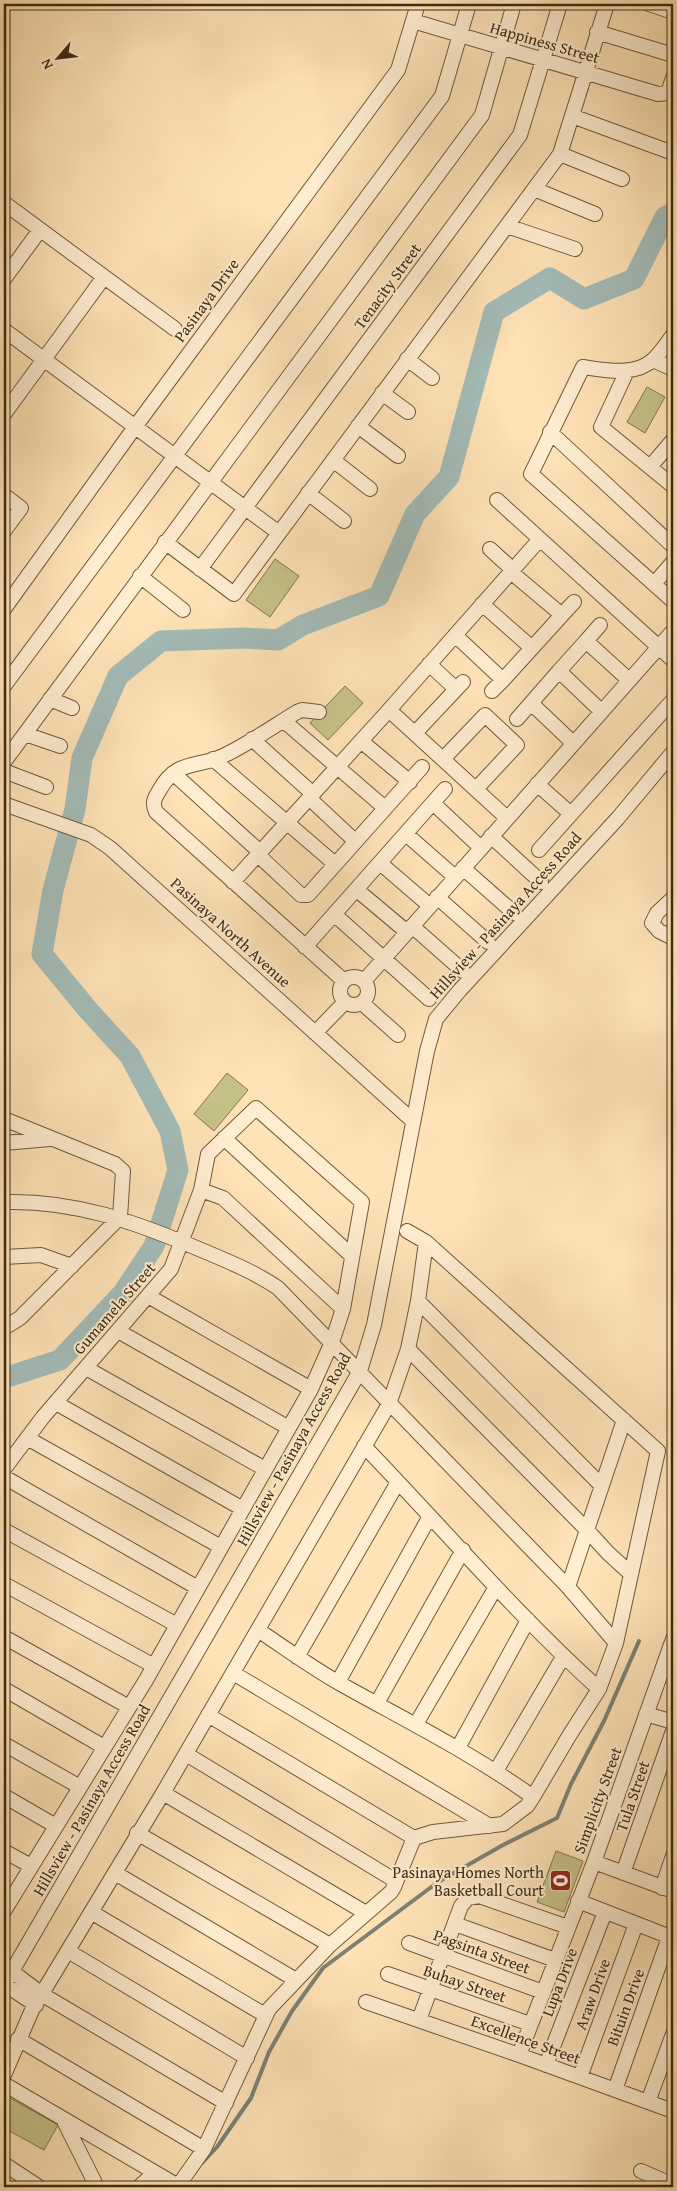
<svg xmlns="http://www.w3.org/2000/svg" width="677" height="2191" font-family="'Gentium Book Plus',serif">
	<rect width="100%" height="100%" fill="#ffe3b7"/>
	<filter id="stains"><feTurbulence type="fractalNoise" baseFrequency=".004" numOctaves="4"/><feColorMatrix values="0 0 0 0 .2 0 0 0 0 .09 0 0 0 0 .02 0 0 0 .5 -.17"/></filter>
	<radialGradient id="worn" r=".72"><stop offset=".6" stop-color="#630" stop-opacity="0"/><stop offset="1" stop-color="#630" stop-opacity=".3"/></radialGradient>
	<path fill="#c6c28a" stroke="#82774e" d="M647,387L665,397L645,433L627,422Z
		M275,559L299,576L270,617L246,600Z
		M345,686L363,703L328,740L310,723Z
		M227,1073L248,1090L214,1131L194,1114Z
		M556,1851L583,1861L564,1912L537,1902Z
		M10,2098L58,2125L44,2150L4,2128V2109Z"/>
	<g fill="none" stroke-linecap="round" stroke-linejoin="round">
		<path stroke="#7b8275" stroke-width="4" d="M202,2163L217,2147L251,2098L269,2052L292,2011L323,1968L438,1882L503,1845L557,1818L571,1784L604,1721L639,1641"/>
		<path stroke="#a3bcb8" stroke-width="21" d="M4,1378L60,1360L123,1293L154,1246L178,1170L170,1131L130,1056L88,1010L42,954L53,890L75,809L82,758L118,676L161,641L245,638L278,640L303,625L379,596L415,514L449,477L494,312L550,278L584,299L634,279L665,217L673,213"/>
		<defs>
			<path id="minor" d="M649,4L673,12
				M413,21L658,94L668,93L673,78
				M597,32L673,55
				M572,116L673,153
				M560,154L622,179
				M534,189L595,214
				M4,203L175,329
				M507,226L575,249
				M4,279L40,230
				M4,330L279,533
				M673,335C667,343 661,352 654,359C635,377 605,370 583,367L531,474L673,601
				M407,359L432,378
				M653,360L673,369
				M627,371L601,427L673,486
				M382,393L408,412
				M4,414L104,277
				M358,426L398,456
				M550,432L673,546
				M333,460L370,489
				M650,467L673,440
				M308,493L344,521
				M4,495L21,508L4,531
				M497,500L673,660
				M165,542L234,594L560,154L607,4
				M490,549L512,569
				M200,569L520,135L560,4
				M140,576L183,610
				M654,584L673,562
				M482,604L532,648
				M4,609L135,427L398,70L418,4
				M562,615L574,602
				M455,635L503,680L562,615L511,572
				M586,641L600,625
				M429,664L456,689
				M559,671L531,703L573,743
				M4,686L442,96L469,4
				M492,691L503,680
				M50,699L72,708
				M389,710L507,818
				M601,711L559,671L586,641L629,680
				M319,712L302,710L297,712C274,726 251,742 227,754C200,769 177,757 159,791C154,799 152,803 156,812L344,981
				M517,719L531,703
				M284,721L385,808
				M415,733L463,682
				M25,734L60,746
				M252,739L313,794
				M361,741L410,782
				M213,759L335,864
				M443,759L485,715L517,745L476,789
				M4,762L482,115L514,4
				M4,771L46,787
				M173,773L260,852
				M537,784L571,814
				M309,798L355,841
				M433,803L481,848
				M4,804L91,835L110,848L413,1121
				M406,834L455,877
				M491,836L541,882
				M539,850L673,700
				M258,855L301,895H308L422,767
				M380,863L430,906
				M463,868L514,913
				M233,882L389,710L540,539
				M357,890L407,932
				M437,897L488,942
				M673,898L657,913L652,923L659,931L673,938
				M335,915L429,999
				M412,926L463,971
				M305,947L445,789
				M340 991a14 14 0 1 1 28 0a14 14 0 1 1-28 0Z
				M364,981L673,631
				M362,1003L398,1035
				M315,1033L345,1002
				M4,1119L115,1164L123,1171L120,1217L20,1318L4,1328
				M224,1138L352,1256
				M4,1143L50,1139
				M201,1190L223,1198L343,1309
				M4,1202C75,1200 135,1222 199,1249C227,1261 253,1271 278,1288L568,1587L616,1643
				M4,1257L41,1255L72,1266
				M148,1296L311,1389
				M418,1301L601,1485
				M118,1331L289,1428
				M408,1349L587,1530L568,1587
				M86,1368L265,1469
				M56,1403L243,1509
				M624,1420L587,1530L608,1553L631,1574
				M27,1438L221,1547
				M364,1446C442,1527 516,1614 599,1689
				M4,1469L43,1417L171,1269L201,1190L208,1154L256,1108L362,1202L343,1309L332,1342L311,1389L146,1680L4,1911
				M4,1477L198,1588
				M4,1530L177,1625
				M4,1584L154,1666
				M258,1630C285,1648 311,1667 339,1683C405,1720 472,1753 533,1797L569,1736L599,1689L616,1643L658,1451L426,1242L407,1231
				M4,1637L129,1707
				M297,1657L398,1482
				M233,1673L490,1826
				M338,1682L430,1516
				M4,1689L104,1747
				M377,1703L463,1550
				M646,1714L673,1722
				M208,1715L414,1838
				M416,1724L496,1587
				M4,1744L80,1787
				M458,1748L528,1620
				M186,1754L396,1881
				M496,1771L563,1657
				M163,1793L366,1913
				M4,1796L56,1826
				M137,1833L330,1945
				M4,1851L31,1866
				M594,1862L673,1891
				M115,1873L296,1980
				M623,1873L673,1731
				M662,1888L673,1856
				M578,1901L673,1938
				M91,1912L265,2015
				M455,1924L555,1960
				M409,1943L543,1992
				M68,1951L247,2058
				M6,1967L43,1995L226,2103
				M388,1974L530,2024
				M4,1984L36,2005
				M4,1985L360,1371L374,1325L427,1051L436,1019L460,990L618,818L673,752
				M366,2002L519,2055L673,2111
				M419,2020L461,1906L468,1898L479,1896L568,1927
				M18,2039L204,2149
				M519,2055L594,1862L673,1639
				M546,2065L605,1912
				M4,2075L32,2010L163,1793L389,1404L408,1349L418,1301L426,1242
				M580,2077L636,1924
				M4,2084L178,2186L204,2149L269,2009L330,1945L391,1892L394,1887L414,1838L433,1832L503,1824L527,1806L533,1797
				M615,2090L669,1937
				M648,2102L673,2034
				M63,2119L97,2187
				M4,2164L39,2187
				M641,2171L673,2185
				M139,2187L154,2173"/>
		</defs>
		<use href="#minor" stroke="#6f5a3a" stroke-width="16"/>
		<use href="#minor" stroke="#ffedd0" stroke-width="14"/>
	</g>
	<defs>
		<symbol id="stadium-square" viewBox="-11 -11 22 22"><rect x="-9" y="-9" width="18" height="18" rx="4" fill="#8f2418" stroke="#ffedd0"/><path d="M0-5a6.5 5 0 1 0 0 10a6.5 5 0 1 0 0-10ZM-3.5-1.8h7v3.6h-7Z" fill="#fff"/></symbol>
	</defs>
	<g fill-rule="evenodd">
		<use href="#stadium-square" x="548" y="1868" width="25" height="25"/>
	</g>
	<g text-anchor="middle" dominant-baseline="central" stroke-width="4" stroke-linejoin="round" paint-order="stroke">
		<g font-size="16" fill="#3f2c11" stroke="#ffedd0">
			<text transform="translate(545 42) rotate(16)">Happiness Street</text>
			<text transform="translate(387 286) rotate(-54)">Tenacity Street</text>
			<text transform="translate(206 300) rotate(-54)">Pasinaya Drive</text>
			<text transform="translate(505 915) rotate(-48)">Hillsview - Pasinaya Access Road</text>
			<text transform="translate(231 932) rotate(42)">Pasinaya North Avenue</text>
			<text transform="translate(114 1308) rotate(-49)">Gumamela Street</text>
			<text transform="translate(293 1449) rotate(-61)">Hillsview - Pasinaya Access Road</text>
			<text transform="translate(632 1796) rotate(-71)">Tula Street</text>
			<text transform="translate(91 1800) rotate(-60)">Hillsview - Pasinaya Access Road</text>
			<text transform="translate(597 1800) rotate(-70)">Simplicity Street</text>
			<text transform="translate(482 1951) rotate(20)">Pagsinta Street</text>
			<text transform="translate(559 1982) rotate(-69)">Lupa Drive</text>
			<text transform="translate(465 1983) rotate(19)">Buhay Street</text>
			<text transform="translate(592 1994) rotate(-70)">Araw Drive</text>
			<text transform="translate(625 2007) rotate(-70)">Bituin Drive</text>
			<text transform="translate(526 2039) rotate(20)">Excellence Street</text>
		</g>
		<g font-size="16" fill="#3f2c11" stroke="#ffedd0" text-anchor="end">
			<text x="544" y="1872">Pasinaya Homes North<tspan x="544" dy="18">Basketball Court</tspan></text>
		</g>
	</g>
	<rect width="677" height="2191" fill="none" stroke="#ffe3b7" stroke-width="20"/>
	<rect x="5" y="5" width="667" height="2181" fill="none" stroke="#3f2c11" stroke-width="2.5"/>
	<rect x="10" y="10" width="657" height="2171" fill="none" stroke="#3f2c11"/>
	<g transform="translate(58 58) rotate(242)" stroke="#ffedd0" stroke-width="4" paint-order="stroke">
	<path d="M0-4L9 19L0 12L-9 19Z" fill="#3f2c11"/>
	<text y="-8" font-size="14" font-weight="bold" text-anchor="middle" fill="#3f2c11">N</text>
	</g>
	<rect width="100%" height="100%" filter="url(#stains)"/>
	<rect width="100%" height="100%" fill="url(#worn)"/>
</svg>
